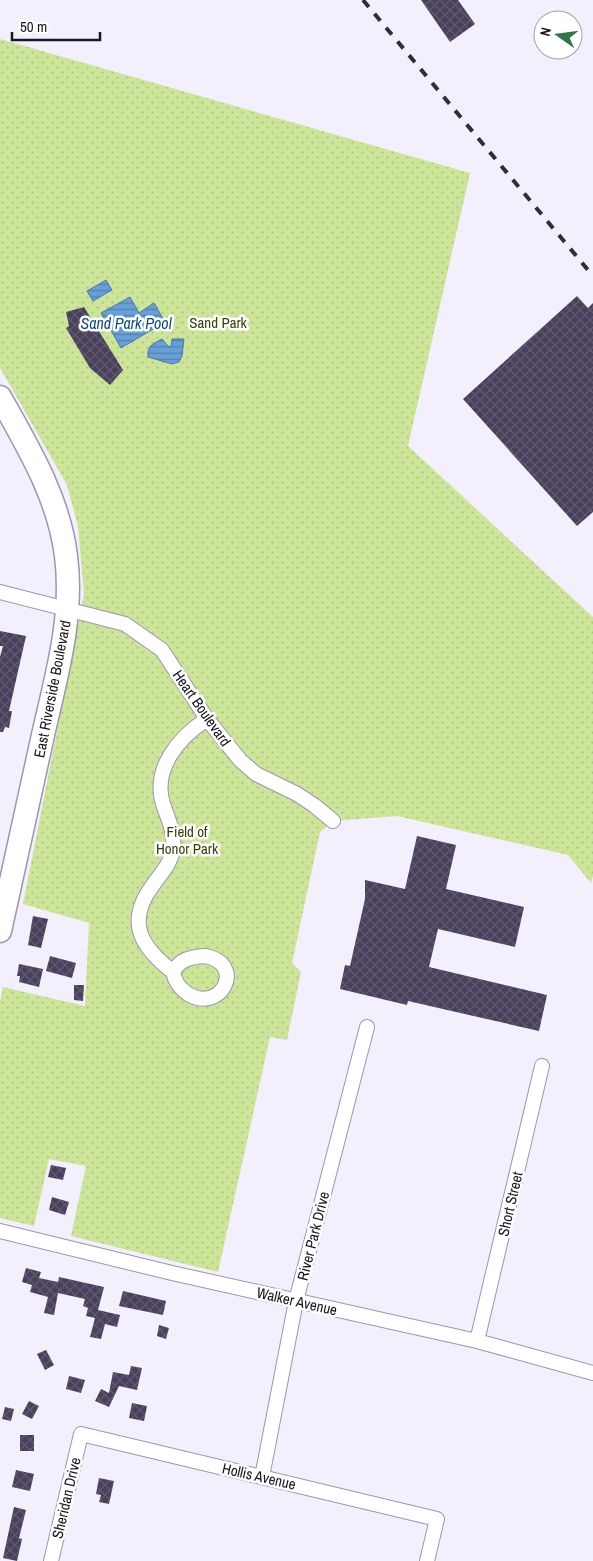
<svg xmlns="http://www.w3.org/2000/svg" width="593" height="1561" font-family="'Archivo Narrow',sans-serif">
	<defs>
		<pattern id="park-dots" width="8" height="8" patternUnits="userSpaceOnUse" patternTransform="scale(1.25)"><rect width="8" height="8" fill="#cce598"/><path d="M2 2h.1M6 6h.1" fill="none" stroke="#afc483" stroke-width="1.8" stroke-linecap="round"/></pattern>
		<pattern id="water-rules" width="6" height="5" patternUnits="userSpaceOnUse" patternTransform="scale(1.25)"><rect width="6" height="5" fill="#679fd9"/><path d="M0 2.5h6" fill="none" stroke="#5481b0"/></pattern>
		<pattern id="building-cross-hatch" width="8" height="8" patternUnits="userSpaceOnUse" patternTransform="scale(1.25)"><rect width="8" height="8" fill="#49415c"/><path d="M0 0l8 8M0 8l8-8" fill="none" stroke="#60596f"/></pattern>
	</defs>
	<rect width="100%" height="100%" fill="#f3effc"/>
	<path fill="url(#park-dots)" d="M0,39L470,173L408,446L593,617V876L591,883L568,855L397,816L333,821L320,832L292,963L301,972L287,1040L270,1037L218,1272L71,1236L86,1166L49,1159L34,1226L0,1218V1002L3,987L85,1006L89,923L23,904L84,594L78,527L67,485L0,368Z"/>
	<path fill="url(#water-rules)" stroke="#5076a2" d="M106,280L112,290L93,301L87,291Z
		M130,297L139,313L154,303L165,322L121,348L101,313Z
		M162,339L169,347L171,346L172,339H184L182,356L179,362L172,364L148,357C147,345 153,344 162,339Z"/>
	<path fill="url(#building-cross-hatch)" d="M421,0H458L475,24L450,42Z
		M577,296L588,308L593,303V512L577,526L463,399Z
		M84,307L123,370L110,385L90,368L66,328L69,326L66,312Z
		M0,631L26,636L9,711H12L9,728L5,727L3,732H0V657L3,646H0Z
		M417,836L456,845L446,889L524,907L515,947L438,929L429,967L547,995L539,1031L408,1001L407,1005L340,989L345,965L350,966L365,899V880L405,889Z
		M33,916L48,919L41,948L28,945Z
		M50,956L76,963L72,978L46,971Z
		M19,964L43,969L39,987L19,982L20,976H17Z
		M74,985H84L83,1001L74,1000Z
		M51,1165L66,1168L63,1180L48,1177Z
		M52,1197L69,1202L65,1215L49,1210Z
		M26,1268L41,1272L39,1278L58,1282L59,1277L104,1287L98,1310L120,1315L117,1327L105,1324L101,1339L90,1337L95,1318L86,1316L88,1308L83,1306L85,1299L58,1293L54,1315L44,1313L48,1297L30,1292L32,1285L22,1282Z
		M123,1291L166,1301L163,1315L119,1306Z
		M159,1325L169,1328L166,1339L157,1336Z
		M46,1350L54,1365L45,1370L37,1354Z
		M131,1366L142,1368L137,1390L119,1386L109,1407L95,1401L101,1389L109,1393L113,1372L129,1375Z
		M69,1376L85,1380L81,1393L66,1389Z
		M29,1401L39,1406L32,1419L22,1414Z
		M132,1403L147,1406L144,1421L129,1418Z
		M5,1407L14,1409L11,1421L2,1419Z
		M20,1435H34V1451H20Z
		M16,1470L34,1474L30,1491L12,1487Z
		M99,1478L114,1481L109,1504L99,1502L101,1495L96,1494Z
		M14,1507L26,1510L19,1538L22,1539L17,1561L3,1558Z"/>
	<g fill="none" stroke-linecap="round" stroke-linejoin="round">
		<defs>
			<path id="street" d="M0,592L125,624L162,650L207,719L240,760L256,774L297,794L315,806L333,821
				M205,956C247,964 221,1014 188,994C179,988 175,982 173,972C180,959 191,957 205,956Z
				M173,972C141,947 125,922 153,885C161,873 171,864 173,849C175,832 168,819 163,804C152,769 179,737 207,719
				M0,1231L172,1273L477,1341L593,1373
				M477,1341L542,1066
				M262,1477L296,1301L367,1027
				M51,1561L81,1434L437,1519L427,1561"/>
			<path id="primary" d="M0,397C28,447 59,498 66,556C74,617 56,677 43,735C29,801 14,866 0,931"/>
		</defs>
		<use href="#street" stroke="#9e94b4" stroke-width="16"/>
		<use href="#primary" stroke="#9e94b4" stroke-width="25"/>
		<use href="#street" stroke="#fff" stroke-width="14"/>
		<use href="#primary" stroke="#fff" stroke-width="22"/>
		<path stroke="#312d38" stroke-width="4" stroke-dasharray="9 9" stroke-linecap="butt" d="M363,0L593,276"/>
	</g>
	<g text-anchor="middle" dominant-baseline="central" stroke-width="5" stroke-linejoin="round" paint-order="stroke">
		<g font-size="15" fill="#344309" stroke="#fff">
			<text x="218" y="322">Sand Park</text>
			<text x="187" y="831">Field of<tspan x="187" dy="17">Honor Park</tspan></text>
		</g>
		<g font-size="15" fill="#1a1621" stroke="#fff">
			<text transform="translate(52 689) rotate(-79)">East Riverside Boulevard</text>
			<text transform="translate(202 708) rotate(55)">Heart Boulevard</text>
			<text transform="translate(510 1204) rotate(-77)">Short Street</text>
			<text transform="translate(313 1236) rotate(-76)">River Park Drive</text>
			<text transform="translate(297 1301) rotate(13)">Walker Avenue</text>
			<text transform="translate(259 1476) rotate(13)">Hollis Avenue</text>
			<text transform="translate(66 1498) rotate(-77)">Sheridan Drive</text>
		</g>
		<g font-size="16" font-style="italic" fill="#0c4a80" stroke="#fff">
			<text x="126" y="323">Sand Park Pool</text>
		</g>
	</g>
	<g transform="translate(558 35) rotate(284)"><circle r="24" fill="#ffffff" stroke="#a3a2a6"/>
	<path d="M0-4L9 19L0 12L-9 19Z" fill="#2d7744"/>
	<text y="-8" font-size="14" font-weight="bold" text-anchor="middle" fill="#1a1621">N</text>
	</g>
	<path d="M12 32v8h88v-8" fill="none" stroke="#1a1621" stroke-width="2.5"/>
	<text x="20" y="32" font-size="15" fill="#1a1621" stroke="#ffffff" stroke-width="4" paint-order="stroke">50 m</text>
</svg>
